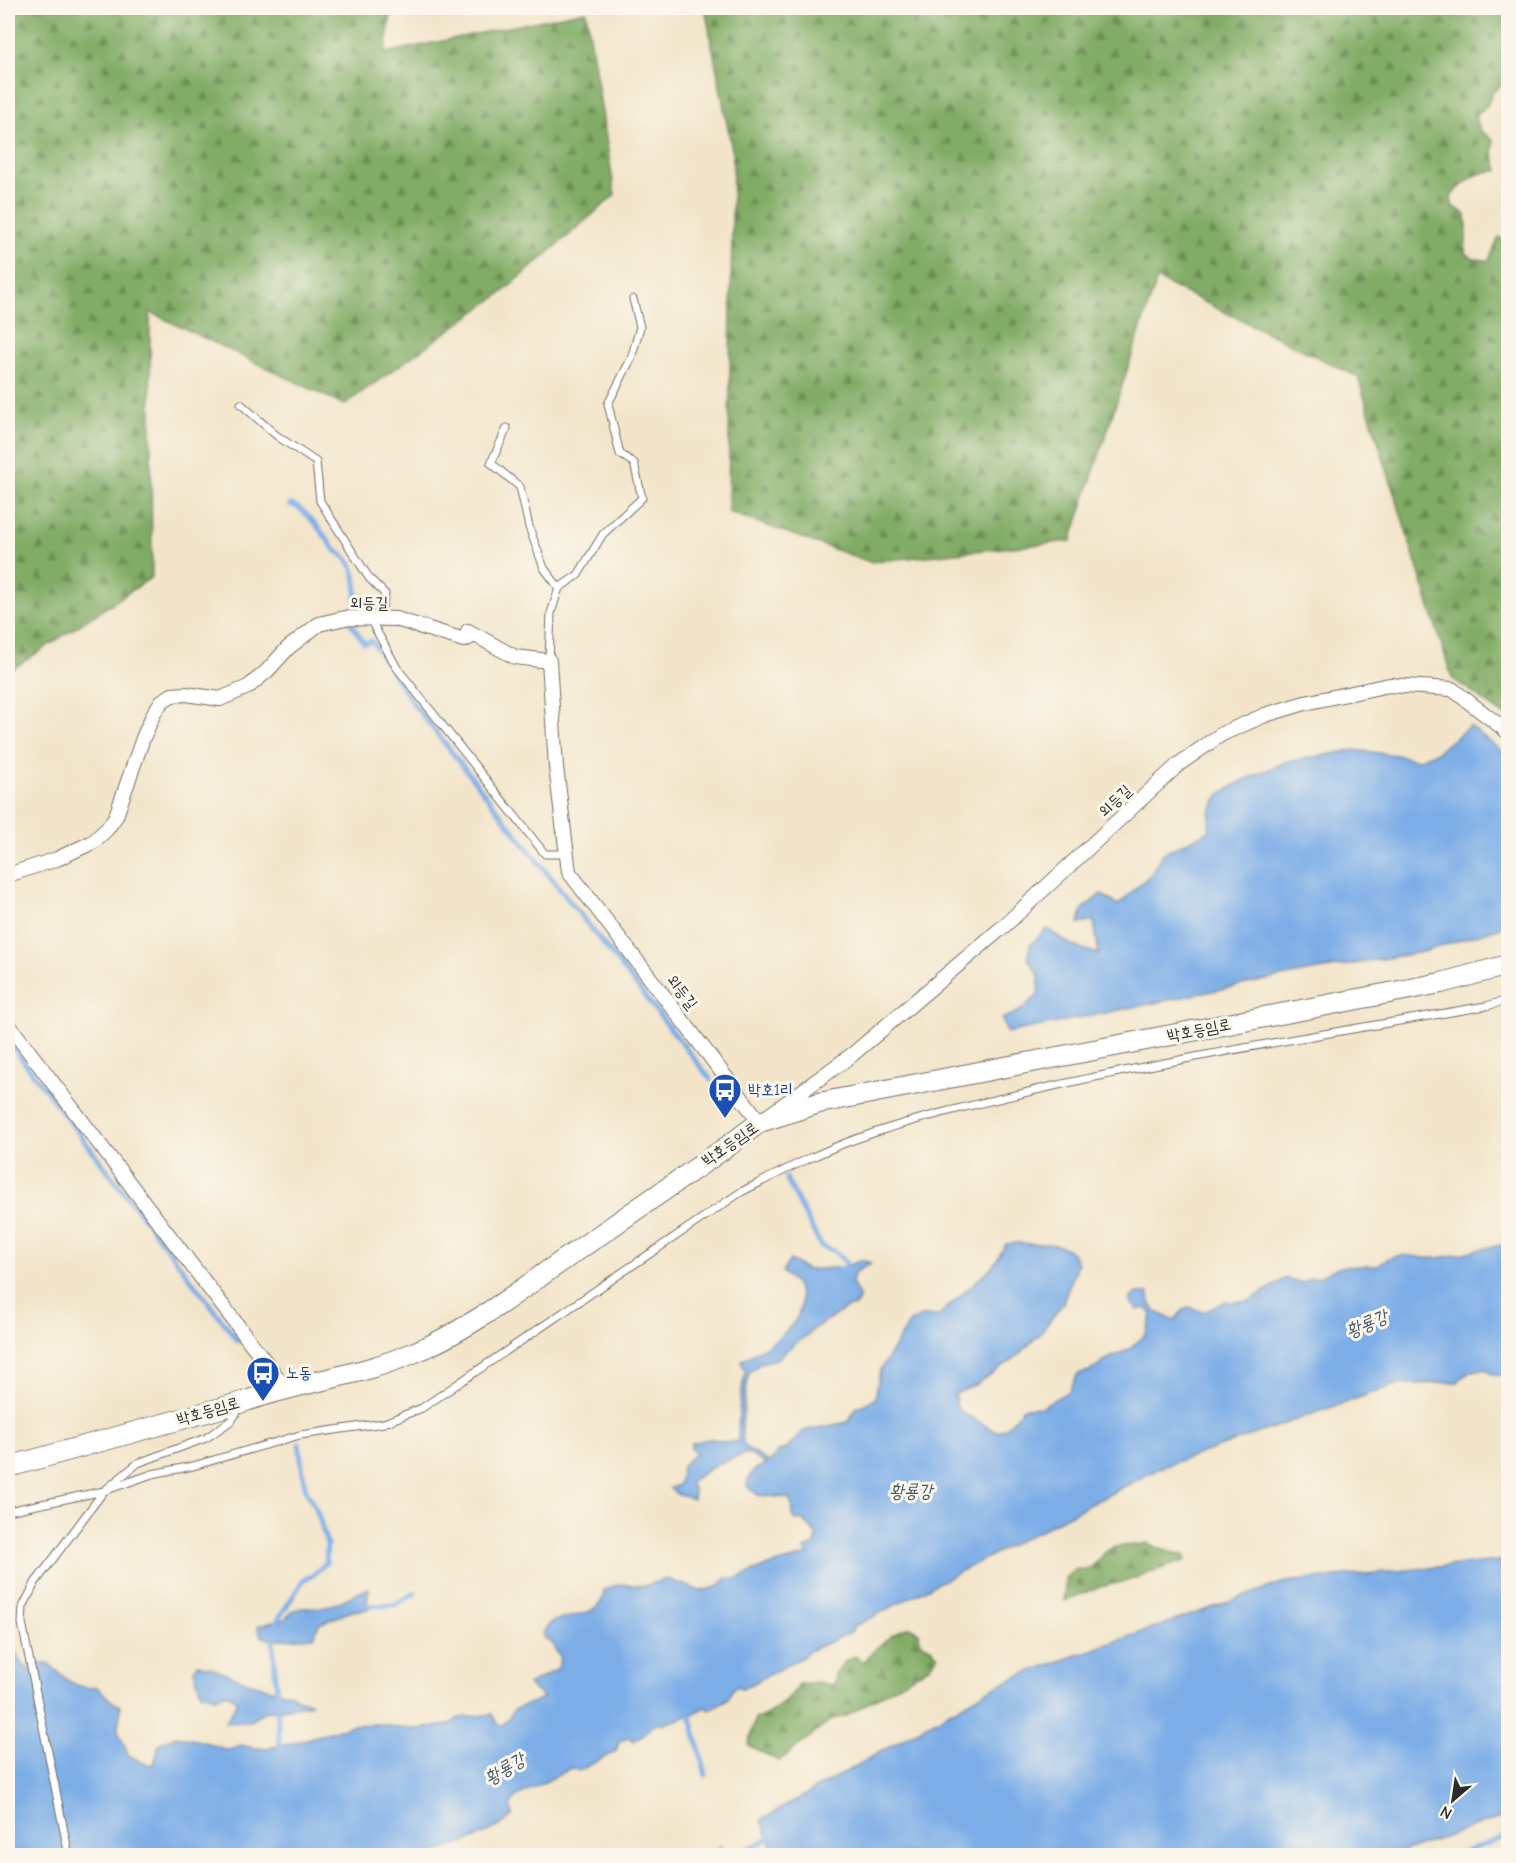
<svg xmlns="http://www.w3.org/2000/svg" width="1516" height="1863" font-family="'Comic Neue','Poor Story',sans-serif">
	<defs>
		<pattern id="forest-firs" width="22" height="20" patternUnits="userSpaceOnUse" patternTransform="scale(1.5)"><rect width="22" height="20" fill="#81ac65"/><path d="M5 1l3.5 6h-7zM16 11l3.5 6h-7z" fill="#6a8c53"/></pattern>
	</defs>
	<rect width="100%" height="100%" fill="#fbf7ec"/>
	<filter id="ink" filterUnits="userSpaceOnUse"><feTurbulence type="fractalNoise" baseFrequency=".0167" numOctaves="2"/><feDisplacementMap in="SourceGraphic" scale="12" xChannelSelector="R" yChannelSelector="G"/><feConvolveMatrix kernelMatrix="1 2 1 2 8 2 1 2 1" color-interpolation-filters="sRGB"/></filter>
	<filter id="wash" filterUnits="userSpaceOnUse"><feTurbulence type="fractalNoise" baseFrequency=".008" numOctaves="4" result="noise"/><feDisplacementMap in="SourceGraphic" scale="24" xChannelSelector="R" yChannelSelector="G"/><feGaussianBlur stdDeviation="1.35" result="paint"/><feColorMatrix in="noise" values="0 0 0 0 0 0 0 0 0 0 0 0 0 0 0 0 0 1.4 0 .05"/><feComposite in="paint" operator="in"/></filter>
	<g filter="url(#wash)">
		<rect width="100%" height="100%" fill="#f3e5ca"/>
		<path fill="url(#forest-firs)" stroke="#566c48" stroke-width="1.5" d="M8,8H392L385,53L586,11L615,195L503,292L344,405L150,312L152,577L8,672Z
			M705,8H1507L1504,30L1508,33V70L1501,85L1493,92L1487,105L1475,117L1480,130L1494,141L1493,153L1498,171C1477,170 1465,182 1451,196L1452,205L1466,215L1467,227L1465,253L1474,259L1489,260L1499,237L1508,242V718L1452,678L1358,377L1157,279L1071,541L870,562L728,512L733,155Z
			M1147,1543L1163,1550L1184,1555L1186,1560L1130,1580L1096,1588L1064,1601L1065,1578L1075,1569C1098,1572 1093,1559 1110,1549C1122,1543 1134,1548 1147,1543Z
			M909,1627L919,1632L920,1643L931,1648L938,1656L929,1667L846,1716L833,1719L779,1761L748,1745L755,1719C768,1716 794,1697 798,1684L817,1682L832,1685L835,1681V1674L845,1661L855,1656L863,1662C877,1647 889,1634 909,1627Z"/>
		<path fill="#7cade7" stroke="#546c89" stroke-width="1.5" d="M1470,726L1508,756V925L1422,952L1301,973L1007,1033L1002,1019L1020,1011L1038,995L1039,975L1028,958L1030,945L1047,929L1075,947L1099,954L1094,921L1079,924L1082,910L1101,894L1118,905L1151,874L1162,854L1209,831L1210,812L1219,795L1242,781L1286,762L1354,750L1396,755L1417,760L1437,752Z
			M1017,1243C1041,1246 1069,1237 1078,1264L1062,1305L1038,1336L1015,1358L975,1385L955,1394L956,1406L961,1412L997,1432L1007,1428L1023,1408L1041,1407L1069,1391L1078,1374L1090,1371L1104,1361L1131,1348L1146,1334L1152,1316L1150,1311L1145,1308L1137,1310L1131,1302V1298L1136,1293H1149C1148,1310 1160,1315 1175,1320L1183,1310L1190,1307L1200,1311H1206L1225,1302L1249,1301L1286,1278L1303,1283L1310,1278L1320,1277L1329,1271L1345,1266H1377C1398,1246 1417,1261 1439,1258C1463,1254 1485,1247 1508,1244V1378L1506,1375H1493L1485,1369C1473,1370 1465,1373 1458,1382L1395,1385L1162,1467L855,1626L850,1633L811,1650L803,1657L742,1689L738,1686L733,1689L729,1698L710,1710L705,1707L691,1715L662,1725L658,1722C649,1729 643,1736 633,1741L629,1738L619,1741L616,1751L579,1771L572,1768L515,1797L510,1807L513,1815C491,1836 449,1849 420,1856L10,1855L8,1853V1637L21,1663L29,1670L39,1664H50C62,1677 77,1691 97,1687C106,1694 109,1702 120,1706C122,1715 117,1722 118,1731C120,1738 126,1745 128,1755L141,1762L154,1765L159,1744L176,1736L205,1742L227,1750L242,1745L253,1748H266L290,1744L353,1725L380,1724L398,1728L420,1729L449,1725L459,1718L492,1714L497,1724L503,1725L515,1709L544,1698L528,1685L558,1669L560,1657L552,1644L544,1637V1631C547,1627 550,1622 554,1621C572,1614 604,1617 604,1590L618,1584L644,1586L667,1579L701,1591L717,1587L727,1578L736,1579L764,1567L808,1555L805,1549L815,1545L817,1536L803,1519L796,1521L792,1516L793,1509L789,1498L758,1495L747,1486C749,1473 754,1469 766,1464L747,1453L714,1466L689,1482L694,1490L693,1499L676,1494L670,1488L679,1485L682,1466L696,1453L691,1448V1443C698,1443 706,1438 712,1439C722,1440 727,1444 738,1441L739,1409L745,1371L741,1361C766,1347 817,1322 796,1285C793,1281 786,1276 782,1272L790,1260L807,1270L845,1267L861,1260L871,1263L854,1273L852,1283L860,1298L855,1306L847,1308L813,1329L810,1333L788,1349L777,1359L763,1362L749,1372C747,1387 738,1434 744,1445C749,1452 762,1457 769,1462L776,1456L778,1451L787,1449L803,1431L848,1422L856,1408L875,1399L880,1370L910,1322L921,1316H938L993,1266L1006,1244Z
			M1508,1560V1815L1391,1856L776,1855L761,1820L994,1687L1023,1674L1285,1582Z
			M369,1588L367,1604L369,1609L352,1611L319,1624L314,1637L272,1640L261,1636L258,1626L285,1619L292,1611L302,1608H317L335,1604Z
			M197,1664L211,1667L248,1682L276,1691L290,1693L298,1699L313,1704L263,1712L249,1722L225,1723L238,1701L227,1693L215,1697L201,1693L194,1670Z"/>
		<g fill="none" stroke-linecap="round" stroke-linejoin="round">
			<path stroke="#7cade7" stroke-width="5" d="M290,505C304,504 327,540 336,551C359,562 358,589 355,612
				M351,623L364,643L372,641L412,702L711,1080
				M8,1041L238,1341
				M786,1178L821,1246L834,1251L847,1263L841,1273
				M363,1606L394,1605L415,1593
				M277,1696L272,1629L304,1579L312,1576L326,1563L327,1544L318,1514L305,1488L299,1444
				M277,1705L280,1750
				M689,1710L706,1775
				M720,1856V1847
				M731,1856L773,1837
				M1453,1856L1508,1836"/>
		</g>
	</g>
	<g filter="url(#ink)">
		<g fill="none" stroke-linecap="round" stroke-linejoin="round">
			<defs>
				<path id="lane" d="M241,404L277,436L316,462L320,501L369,578L385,594L379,619
					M507,428L491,463L520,487L529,527L544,568L559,588
					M370,619L397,668L545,854H566
					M549,661L551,613L559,588L578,575L603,534L642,498L634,463L620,454L608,404L631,359L640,327L633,299
					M8,1511L104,1491L152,1474L193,1466L300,1435L384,1423L422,1408L741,1192C779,1173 817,1153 856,1139C918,1117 981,1103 1045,1088C1190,1055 1338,1032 1486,1006L1508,1000
					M69,1856L22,1623L23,1607L35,1583L104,1491L138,1463L206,1438L232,1420L240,1407"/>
				<path id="street" d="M8,875L57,859L93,842L107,829L116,816L143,738L154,713L162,701L172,695L186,694L220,699L248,687L267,671L288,648L319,624L345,618L396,619L464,640L469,638L468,631L515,657L549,661L556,767L569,872L760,1122L853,1054L1004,926L1179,764L1222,734L1265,715L1305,703L1389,685L1452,689L1508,732
					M8,1024L286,1389"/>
				<path id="secondary" d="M8,1467L243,1402C299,1382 357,1377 413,1353C464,1332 508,1299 552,1268C611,1227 669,1187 728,1146L760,1122L819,1103L1441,983L1508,965"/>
			</defs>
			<use href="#lane" stroke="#716c63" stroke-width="9"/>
			<use href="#street" stroke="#716c63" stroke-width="16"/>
			<use href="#secondary" stroke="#716c63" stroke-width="22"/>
			<use href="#lane" stroke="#fff" stroke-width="7"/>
			<use href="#street" stroke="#fff" stroke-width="14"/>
			<use href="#secondary" stroke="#fff" stroke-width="20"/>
		</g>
	</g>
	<defs>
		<symbol id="bus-pin" viewBox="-11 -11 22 30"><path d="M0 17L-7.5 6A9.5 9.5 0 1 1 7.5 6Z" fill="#1a4fb4" stroke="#fbf7ec"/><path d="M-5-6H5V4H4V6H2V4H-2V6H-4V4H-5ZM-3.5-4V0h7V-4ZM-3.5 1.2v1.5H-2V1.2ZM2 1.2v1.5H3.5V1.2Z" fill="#fff"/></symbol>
	</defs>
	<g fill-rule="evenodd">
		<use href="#bus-pin" x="706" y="1071" width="38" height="52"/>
		<use href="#bus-pin" x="244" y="1354" width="38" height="52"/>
	</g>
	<g text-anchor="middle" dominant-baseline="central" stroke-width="6" stroke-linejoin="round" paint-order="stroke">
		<g font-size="16" fill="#2b2b2b" stroke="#fbf7ec">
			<text transform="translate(369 603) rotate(1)">외등길</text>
			<text transform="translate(1115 801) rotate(-43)">외등길</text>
			<text transform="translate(682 992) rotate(53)">외등길</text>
			<text transform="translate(1199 1030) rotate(-11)">박호등임로</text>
			<text transform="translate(730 1144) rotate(-35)">박호등임로</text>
			<text transform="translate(208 1411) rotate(-16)">박호등임로</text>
		</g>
		<g font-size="16" fill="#164399" stroke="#fbf7ec" text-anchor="start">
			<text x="748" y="1090">박호1리</text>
			<text x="286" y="1373">노동</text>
		</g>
		<g font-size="18" font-style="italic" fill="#47586d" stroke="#fbf7ec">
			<text transform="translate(1367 1324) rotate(-23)">황룡강</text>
			<text x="911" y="1491">황룡강</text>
			<text transform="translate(505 1769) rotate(-31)">황룡강</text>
		</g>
	</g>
	<rect width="1516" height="1863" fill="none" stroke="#fbf7ec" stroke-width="30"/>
	<g transform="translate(1453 1800) rotate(209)" stroke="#fbf7ec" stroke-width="4.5" paint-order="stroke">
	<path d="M0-4.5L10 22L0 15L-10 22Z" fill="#2b2b2b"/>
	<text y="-9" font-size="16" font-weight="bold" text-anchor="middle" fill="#2b2b2b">N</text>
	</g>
</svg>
